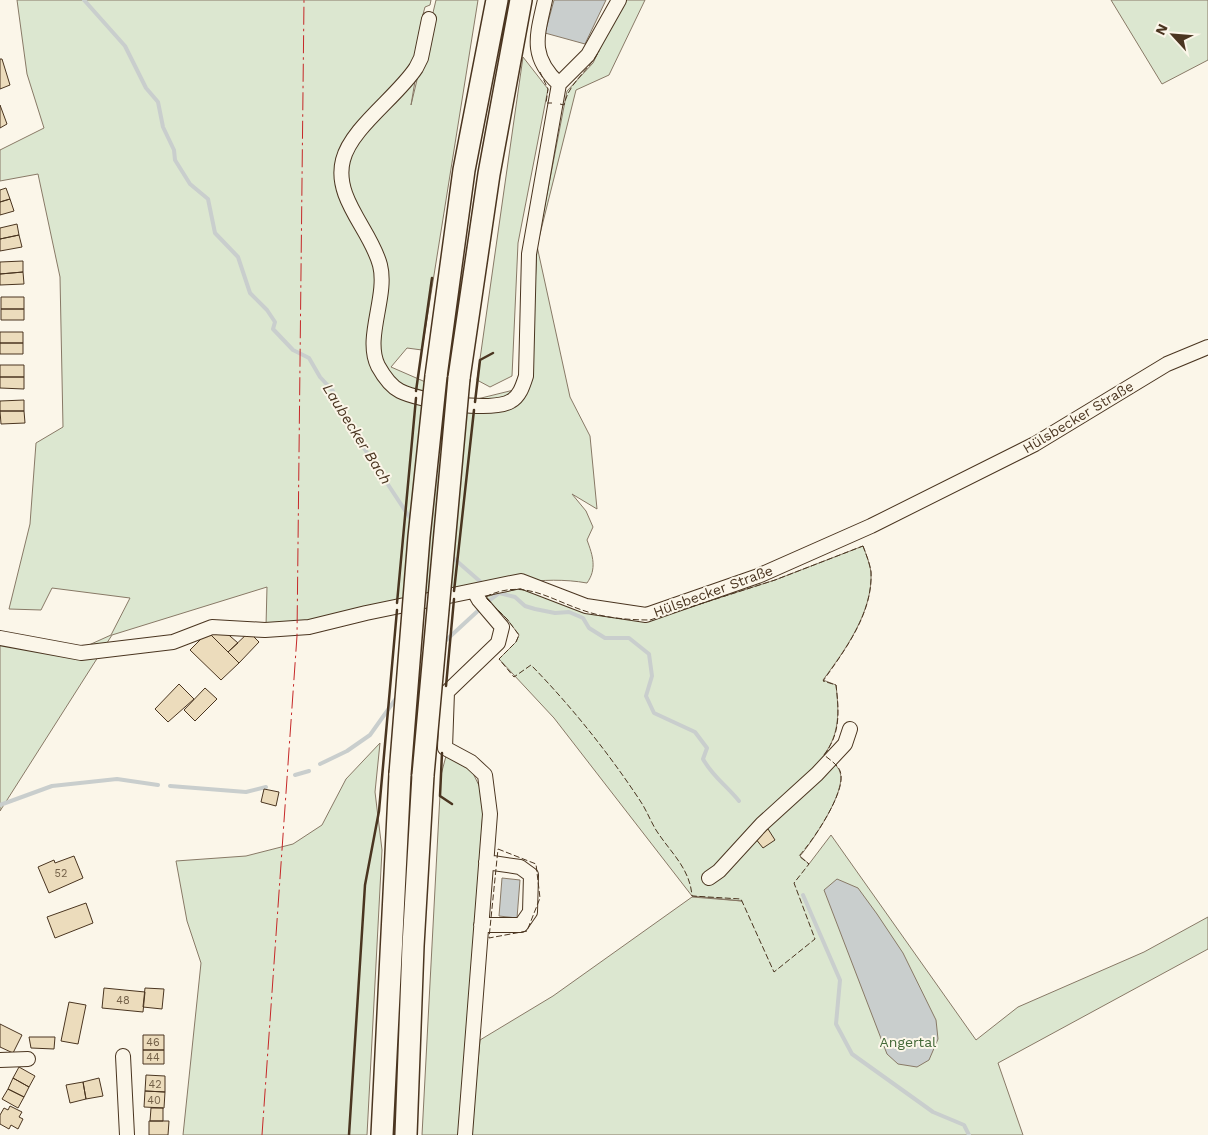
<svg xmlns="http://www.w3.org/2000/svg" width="1208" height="1135" font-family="'Work Sans',sans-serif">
	<rect width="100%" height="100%" fill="#fbf6e9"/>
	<path fill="#dce7d0" stroke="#887966" d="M17,0H431L430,5L425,7L422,18L425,21L411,105L436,0H478L422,350L407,348L391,367L469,401L530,386L537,246L567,91L593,63L623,0H645L609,75L576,90L537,246L570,397L590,436L597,509L572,494L586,511L593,527L587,540C593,556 597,569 587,583C542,575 499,586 454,595C392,607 329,623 266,626L267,587L112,635L0,811V635L80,649L111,635L130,598L52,588L41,610L9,609L30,524L36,443L63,427L60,277L38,174L0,181V150L44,128L27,74Z
		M1111,0H1208V60L1162,84Z
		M523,57L548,89L518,243L512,376L490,387L477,380Z
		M863,546C866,554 870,564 871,572C873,612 845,650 823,680L836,685C839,712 840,733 824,755C829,760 838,765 840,772C847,791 812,842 800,856L809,864L831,835L976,1040L1018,1007L1144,952L1208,917V949L998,1063L1023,1135H471L480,1040L553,996L692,897L742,901L692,896L554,718L499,659L516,642L519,635L507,619L485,597L521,588L650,620L775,580Z
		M380,743L375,792L382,850L367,1135H183L201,963L187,921L176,861L246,856L293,844L322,825L346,779Z
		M446,756L472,771L484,796L461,1135H422L441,775Z"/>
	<path fill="#c9cecd" stroke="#887966" d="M554,0H606L585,44L545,33Z
		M502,878L520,880L517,918L499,916Z
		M837,879L858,888L877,914L903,953L936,1020L938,1039L929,1060L917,1067L898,1064L887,1054L824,890Z"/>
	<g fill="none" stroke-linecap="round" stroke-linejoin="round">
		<path stroke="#c9cecd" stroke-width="4" d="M84,0L125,46L146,88L158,102L163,127L174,150L175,160L190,184L208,199L215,233L238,257L250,293L267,310L275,322L273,329L293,350L309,358L320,377L333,391L331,398L412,521
			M451,556L483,584
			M495,592L515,597L525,606L535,609L555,613L569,612L583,618L589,628L605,638H629L649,654L652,676L646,696L654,713L695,732L707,748L703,759C713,777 726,785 739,801
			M486,603L498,594
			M442,644L481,608
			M320,764L347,751L370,735L397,697
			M295,775L309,771
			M170,786L246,792L266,787
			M0,805L52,786L117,779L158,785
			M803,895L840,980L836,1024L852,1054L933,1112L964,1125L969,1135"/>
	</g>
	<path fill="#ecdcbc" stroke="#4a3520" d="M0,59H2L10,85L0,89Z
		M0,105L7,124L0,128Z
		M6,188L10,199L0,202V190Z
		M10,199L14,211L0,215V202Z
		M17,224L19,235L0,239V228Z
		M19,235L22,247L0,251V239Z
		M23,261V272L0,274V262Z
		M23,272L24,284L0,285V274Z
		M1,297H24V309H1Z
		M1,309H24V320H1Z
		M0,332H23V343H0Z
		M0,343H23V354H0Z
		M0,365H24V377H0Z
		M0,377H24V389L0,388Z
		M24,400V411H0V401Z
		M0,411H24L25,423L1,424Z
		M223,630L238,643L228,652L208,632Z
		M208,632L239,663L221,680L190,650Z
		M249,632L259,642L239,663L228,652Z
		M179,684L194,699L168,722L155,709Z
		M205,688L217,699L195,721L184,710Z
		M264,789L279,792L276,806L261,802Z
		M768,829L775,840L763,848L755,838Z
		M74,856L83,878L49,893L38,867L54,860L55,863Z
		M86,903L93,923L55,938L47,917Z
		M104,988L145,992L143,1012L102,1008Z
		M145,988L164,989L162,1009L143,1007Z
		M69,1002L86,1005L78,1044L61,1041Z
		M0,1024L22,1035L13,1053L0,1047Z
		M143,1035H164V1050H143Z
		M29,1037H55L54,1049L31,1048Z
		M143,1050H164V1064H143Z
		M19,1067L35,1076L29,1087L13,1078Z
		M146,1075L165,1076V1092L145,1091Z
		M13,1078L29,1087L24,1097L8,1089Z
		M99,1078L103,1096L86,1099L83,1082Z
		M83,1082L86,1099L70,1103L66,1085Z
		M8,1089L24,1097L18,1108L2,1099Z
		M145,1091L165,1092L164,1108L144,1107Z
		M10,1106L22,1112L19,1117L23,1119L18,1129L11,1125L9,1129L0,1124V1115L4,1108L8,1110Z
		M151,1108H163V1121H150Z
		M149,1121H169L168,1135H149Z"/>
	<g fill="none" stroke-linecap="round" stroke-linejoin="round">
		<defs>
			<path id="minor" d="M545,0C537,36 529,56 559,84L588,55L619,0
				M429,19L421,58L416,68C397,97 351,128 343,160C333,198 371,230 380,265C388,296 364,338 378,366C383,375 390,386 400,391C420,401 492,413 511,401C520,396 523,385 526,376L529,254L559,84
				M0,638L81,653L173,642L212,627L265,630L309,627L366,613L521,581L586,606L646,615L758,576L871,526L1035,444L1167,364L1208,347
				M709,878L719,871L762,824L817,774L845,744L850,729
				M481,925H521L530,912L531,875L520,867L486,862
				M123,1056L127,1135
				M0,1060L28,1059
				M465,1135L490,814L485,775L471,762L445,748L447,692L498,643L502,627L479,600L474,591"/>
			<path id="highway" d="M436,376L464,170L497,0
				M459,378L489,174L521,0
				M382,1135L400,774
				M406,1135L413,946L423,775"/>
		</defs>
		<use href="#minor" stroke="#4a3520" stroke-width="16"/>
		<use href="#highway" stroke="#4a3520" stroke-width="24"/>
		<use href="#minor" stroke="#fbf6e9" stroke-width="14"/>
		<use href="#highway" stroke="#fbf6e9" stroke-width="21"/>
		<defs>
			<path id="highway-bridge" d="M400,774L419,537L436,376
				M423,775L459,378"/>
		</defs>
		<use href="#highway-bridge" stroke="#4a3520" stroke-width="24" stroke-linecap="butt"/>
		<use href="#highway-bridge" stroke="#fbf6e9" stroke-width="21"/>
		<path stroke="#4a3520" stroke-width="1" stroke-dasharray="6 2.5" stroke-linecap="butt" d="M540,72L548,89L546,103H552
			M560,104L564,105C569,82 588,72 599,51
			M863,546C866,554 870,564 871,572C873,613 845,650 823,681L836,685C839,711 841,733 824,755C829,759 838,765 840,771C848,790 812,842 799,856L809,864L794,883L815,939L774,972L741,899L692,896C690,868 670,852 656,830C650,820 646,809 639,799C607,751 571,706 531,665L514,677L499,659L516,642L519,635L507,619L485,597C524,578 548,599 585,611C605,618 629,620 650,620L775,580Z
			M498,849L536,864L540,898L527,931L489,938Z"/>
		<path stroke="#4a3520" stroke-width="2.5" d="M416,391L432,278
			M475,402L480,360L493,353
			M454,591L474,410
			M397,603L416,398
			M446,686L454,599
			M442,753L440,796L452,804
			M349,1135L365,885L379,811L397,610"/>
		<path stroke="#c62828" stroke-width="1" stroke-dasharray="18 4 2.5 4" stroke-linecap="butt" d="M262,1135L297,636L304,0"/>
	</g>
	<g text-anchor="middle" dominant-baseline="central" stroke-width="4" stroke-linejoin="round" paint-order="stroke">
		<g font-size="11" fill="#725f47">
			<text x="61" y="873">52</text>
			<text x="123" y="1000">48</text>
			<text x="153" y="1042">46</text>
			<text x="153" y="1057">44</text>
			<text x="155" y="1084">42</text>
			<text x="154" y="1100">40</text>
		</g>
		<g font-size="14" fill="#4a3520" stroke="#fbf6e9">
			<text transform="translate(1078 417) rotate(-31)">Hülsbecker Straße</text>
			<text transform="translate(713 591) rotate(-20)">Hülsbecker Straße</text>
		</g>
		<g font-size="14" fill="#436837" stroke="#fbf6e9">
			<text x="908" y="1042">Angertal</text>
		</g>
		<g font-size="15" font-style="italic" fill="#4a3520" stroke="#fbf6e9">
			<text transform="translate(357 434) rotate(58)">Laubecker Bach</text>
		</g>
	</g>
	<g transform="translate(1173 35) rotate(296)" stroke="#fbf6e9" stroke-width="4" paint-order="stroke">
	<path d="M0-4L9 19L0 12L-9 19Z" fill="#4a3520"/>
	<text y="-8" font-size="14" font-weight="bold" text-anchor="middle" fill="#4a3520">N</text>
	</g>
</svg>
